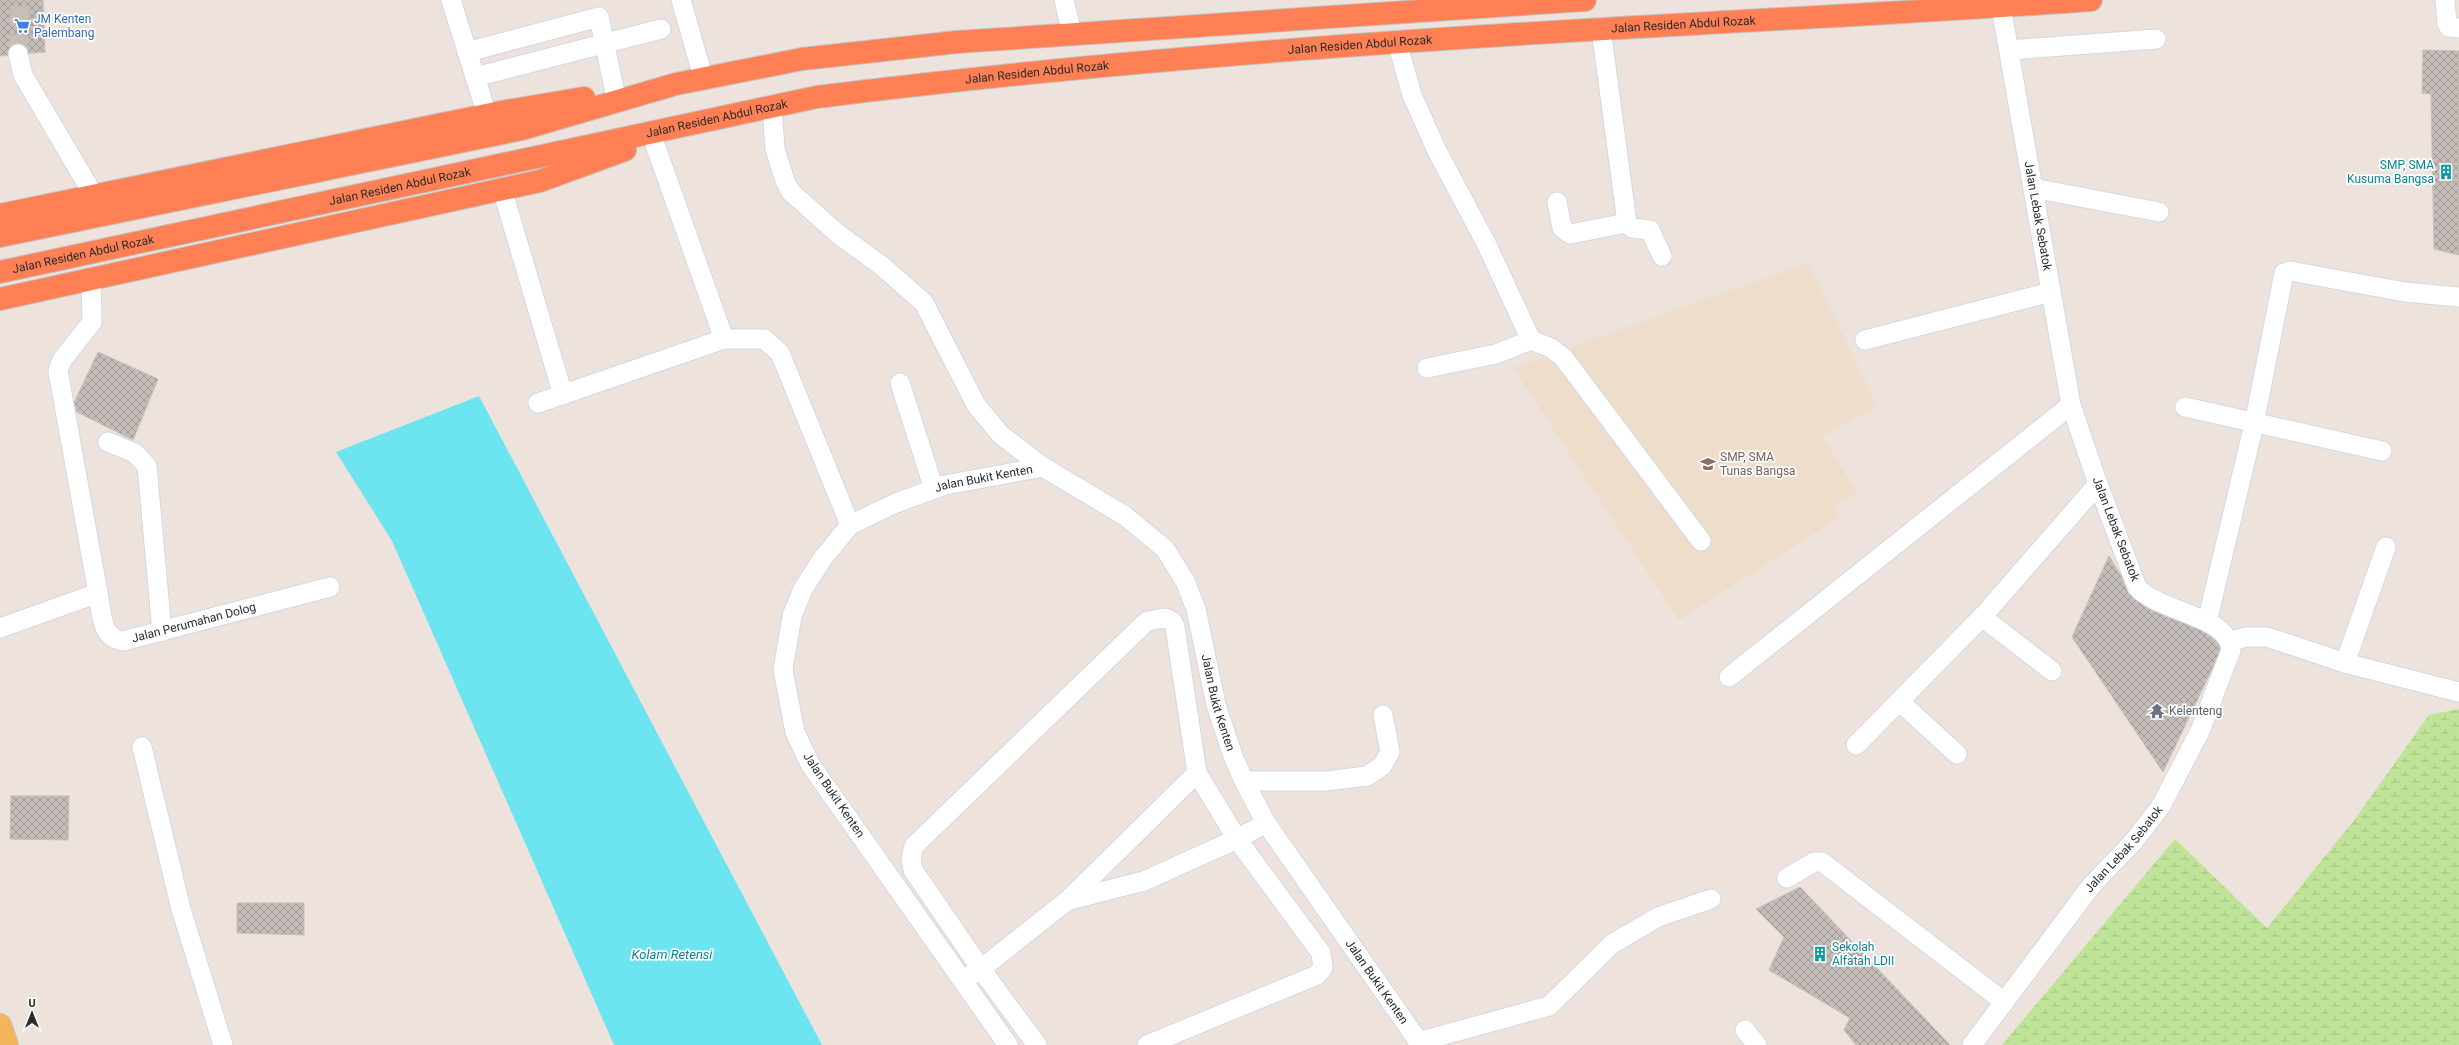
<svg xmlns="http://www.w3.org/2000/svg" width="2459" height="1045" font-family="Roboto,sans-serif">
	<defs>
		<pattern id="wetland-marsh" width="20" height="14" patternUnits="userSpaceOnUse"><rect width="20" height="14" fill="#bfe498"/><path d="M1 5h8M5 5V1M11 12h8M15 12V8" fill="none" stroke="#a4c483"/></pattern>
		<pattern id="building-cross-hatch" width="8" height="8" patternUnits="userSpaceOnUse"><rect width="8" height="8" fill="#c5bdb9"/><path d="M0 0l8 8M0 8l8-8" fill="none" stroke="#a09a97"/></pattern>
	</defs>
	<rect width="100%" height="100%" fill="#ede3dc"/>
	<path fill="#efddcb" d="M1808,263L1878,407L1822,436L1858,493L1832,506L1840,517L1679,620L1513,368Z"/>
	<path fill="url(#wetland-marsh)" d="M2459,709V1045H2002L2175,839L2267,928L2355,819L2429,715Z"/>
	<path fill="#6de5f1" d="M479,396L822,1045H614L392,541L336,452Z"/>
	<path fill="url(#building-cross-hatch)" stroke="#c8beb6" d="M0,0H43L45,52L0,56Z
		M2423,50L2459,51V255L2434,249L2431,94L2422,93Z
		M98,352L158,379L133,440L71,409Z
		M2109,556L2135,599L2213,634L2219,641L2221,650L2163,772L2072,637Z
		M11,796H69L68,840L10,839Z
		M1800,887L1950,1045H1856L1844,1030L1850,1018L1769,970L1784,937L1756,909Z
		M237,903H304V935L237,933Z"/>
	<g fill="none" stroke-linecap="round" stroke-linejoin="round">
		<path stroke="#c6beb8" stroke-width="19" stroke-dasharray="19 10" stroke-linecap="butt" d="M18,54L20,0"/>
		<defs>
			<g id="minor">
				<path d="M451,0L487,115"/>
				<path d="M681,0L703,77"/>
				<path d="M1064,0L1072,34"/>
				<path d="M2445,0L2447,24L2449,27L2459,28"/>
				<path d="M1601,29L1627,223L1632,228L1650,230L1662,256"/>
				<path d="M1397,42L1412,95L1437,151L1486,243L1531,340L1551,348L1563,357L1701,541"/>
				<path d="M2009,50L2156,39"/>
				<path d="M467,52L599,17L615,93"/>
				<path d="M18,54L23,75L94,196"/>
				<path d="M475,77L661,29"/>
				<path d="M772,107L775,149L785,181L791,192L838,234L882,266L924,303L976,405L1001,435L1043,467"/>
				<path d="M653,139L724,339"/>
				<path d="M2033,188L2159,212"/>
				<path d="M502,189L563,395"/>
				<path d="M1557,202L1562,228L1570,234L1627,223"/>
				<path d="M91,278L92,322L62,360L58,371L98,593"/>
				<path d="M1865,340L2051,292"/>
				<path d="M1427,368L1496,354L1531,340"/>
				<path d="M900,383L934,489"/>
				<path d="M538,403L724,339H764L780,353L850,525"/>
				<path d="M2185,407L2382,451"/>
				<path d="M108,442L135,453L147,466L162,632"/>
				<path d="M1982,617L2052,671"/>
				<path d="M1165,618L1172,621L1175,627L1197,773L1068,900L981,969L913,870L911,858L914,846L1147,621Z"/>
				<path d="M2207,622L2254,424L2284,273L2290,271L2405,292L2459,297"/>
				<path id="s1" d="M0,628L98,593C102,612 100,638 123,641L330,587"/>
				<path d="M2230,641L2247,637H2267L2345,663L2459,692"/>
				<path d="M2345,663L2386,547"/>
				<path d="M1729,677L2071,405"/>
				<path d="M1900,702L1957,754"/>
				<path d="M1856,745L1982,617L2098,484"/>
				<path d="M142,747L181,909L223,1045"/>
				<path d="M1244,781H1327L1367,776L1382,766L1390,752L1383,715"/>
				<path d="M1787,878L1814,862H1822L2003,1001"/>
				<path d="M1069,900L1144,881L1237,839L1266,823"/>
				<path d="M971,975L981,969L1037,1045"/>
				<path d="M1745,1030L1757,1045"/>
				<path d="M1418,1042L1549,1006L1612,944L1658,917L1711,899"/>
				<path id="s2" d="M1008,1045L810,764L795,732L783,670L792,616L803,589L823,558L850,525L896,503L945,485L1043,467L1125,516L1165,549L1185,581L1196,609L1216,705L1233,756L1244,781L1266,823L1421,1045"/>
				<path d="M1147,1045L1317,975L1323,968L1321,953L1237,839L1197,773"/>
				<path id="s3" d="M1972,1045L2091,886L2134,841L2161,806L2200,731L2231,650C2230,616 2158,612 2137,587L2098,484L2071,405L2001,7"/>
			</g>
			<path id="major" d="M0,1025L7,1045"/>
			<g id="highway">
				<path d="M0,215L501,112L584,98"/>
				<path d="M0,236L522,129L676,84L802,59L957,42L1585,0"/>
				<path id="s4" d="M0,272L817,97C1079,64 1341,44 1604,29C1767,19 1929,12 2091,0"/>
				<path d="M0,299L540,181L625,150"/>
			</g>
		</defs>
		<use href="#minor" stroke="#d1d8e3" stroke-width="21"/>
		<use href="#major" stroke="#c3c3c3" stroke-width="24"/>
		<use href="#highway" stroke="#c3c3c3" stroke-width="24"/>
		<use href="#minor" stroke="#fff" stroke-width="19"/>
		<use href="#major" stroke="#f3b55b" stroke-width="22"/>
		<use href="#highway" stroke="#ff8055" stroke-width="22"/>
	</g>
	<defs>
		<symbol id="supermarket-bare" viewBox="-9 -9 18 18"><path d="M-6-5.5h2.5l.6 2H6L4.5 2H-2.5L-4.4-4H-6ZM-1.5 3.2a1.3 1.3 0 1 0 .1 0ZM3 3.2a1.3 1.3 0 1 0 .1 0Z" fill="#3f7fe0" stroke="#fff" stroke-width="2.5" paint-order="stroke"/></symbol>
		<symbol id="building-bare" viewBox="-9 -9 18 18"><path d="M-4-6H4V6H1V3H-1V6H-4ZM-2.5-4.3h1.7v1.8h-1.7ZM.8-4.3h1.7v1.8H.8ZM-2.5-1h1.7V.8h-1.7ZM.8-1h1.7V.8H.8Z" fill="#0f9aa8" stroke="#fff" stroke-width="2.5" paint-order="stroke"/></symbol>
		<symbol id="school-bare" viewBox="-9 -9 18 18"><path d="M0-5L7-2L0 1L-7-2ZM-4 1L0 2.5L4 1V4Q0 6-4 4Z" fill="#8d6e63" stroke="#fff" stroke-width="2.5" paint-order="stroke"/></symbol>
		<symbol id="temple-bare" viewBox="-9 -9 18 18"><path d="M0-6L5-2H3V0L6.5 2.5H4V6H1.5V3h-3V6H-4V2.5H-6.5L-3 0V-2H-5Z" fill="#6b7280" stroke="#fff" stroke-width="2.5" paint-order="stroke"/></symbol>
	</defs>
	<g fill-rule="evenodd">
		<use href="#supermarket-bare" x="11" y="15" width="22" height="22"/>
		<use href="#building-bare" x="2435" y="161" width="22" height="22"/>
		<use href="#school-bare" x="1697" y="453" width="22" height="22"/>
		<use href="#temple-bare" x="2146" y="700" width="22" height="22"/>
		<use href="#building-bare" x="1809" y="943" width="22" height="22"/>
	</g>
	<g text-anchor="middle" dominant-baseline="central" stroke-width="3.5" stroke-linejoin="round" paint-order="stroke">
		<g font-size="12" fill="#366cbe" stroke="#fff" text-anchor="start">
			<text x="34" y="19">JM Kenten<tspan x="34" dy="14">Palembang</tspan></text>
		</g>
		<g font-size="12" fill="#2a2a2a" stroke="#fff">
			<text stroke="none"><textPath href="#s4" startOffset="1705">Jalan Residen Abdul Rozak</textPath></text>
			<text stroke="none"><textPath href="#s4" startOffset="1381">Jalan Residen Abdul Rozak</textPath></text>
			<text stroke="none"><textPath href="#s4" startOffset="1057">Jalan Residen Abdul Rozak</textPath></text>
			<text stroke="none"><textPath href="#s4" startOffset="733">Jalan Residen Abdul Rozak</textPath></text>
			<text stroke="none"><textPath href="#s4" startOffset="409">Jalan Residen Abdul Rozak</textPath></text>
			<text transform="translate(2038 216) rotate(80)">Jalan Lebak Sebatok</text>
			<text stroke="none"><textPath href="#s4" startOffset="85">Jalan Residen Abdul Rozak</textPath></text>
			<text stroke="none"><textPath href="#s2" startOffset="748">Jalan Bukit Kenten</textPath></text>
			<text transform="translate(2116 529) rotate(69)">Jalan Lebak Sebatok</text>
			<text stroke="none"><textPath href="#s1" startOffset="236">Jalan Perumahan Dolog</textPath></text>
			<text stroke="none"><textPath href="#s2" startOffset="1120">Jalan Bukit Kenten</textPath></text>
			<text transform="translate(834 795) rotate(56)">Jalan Bukit Kenten</text>
			<text stroke="none"><textPath href="#s3" startOffset="248">Jalan Lebak Sebatok</textPath></text>
			<text stroke="none"><textPath href="#s2" startOffset="1444">Jalan Bukit Kenten</textPath></text>
		</g>
		<g font-size="12" fill="#0d838f" stroke="#fff" text-anchor="end">
			<text x="2434" y="165">SMP, SMA<tspan x="2434" dy="14">Kusuma Bangsa</tspan></text>
			<text x="1832" y="947" text-anchor="start">Sekolah<tspan x="1832" dy="14">Alfatah LDII</tspan></text>
		</g>
		<g font-size="12" fill="#785e54" stroke="#fff" text-anchor="start">
			<text x="1720" y="457">SMP, SMA<tspan x="1720" dy="14">Tunas Bangsa</tspan></text>
		</g>
		<g font-size="12" fill="#5b616d" stroke="#fff" text-anchor="start">
			<text x="2169" y="711">Kelenteng</text>
		</g>
		<g font-size="13" font-style="italic" fill="#0b7f97" stroke="#fff">
			<text x="672" y="954">Kolam Retensi</text>
		</g>
	</g>
	<g transform="translate(32 1013)" stroke="#ffffff" stroke-width="3" paint-order="stroke">
	<path d="M0-3L7 15L0 10L-7 15Z" fill="#2a2a2a"/>
	<text y="-6" font-size="11" font-weight="bold" text-anchor="middle" fill="#2a2a2a">U</text>
	</g>
</svg>
